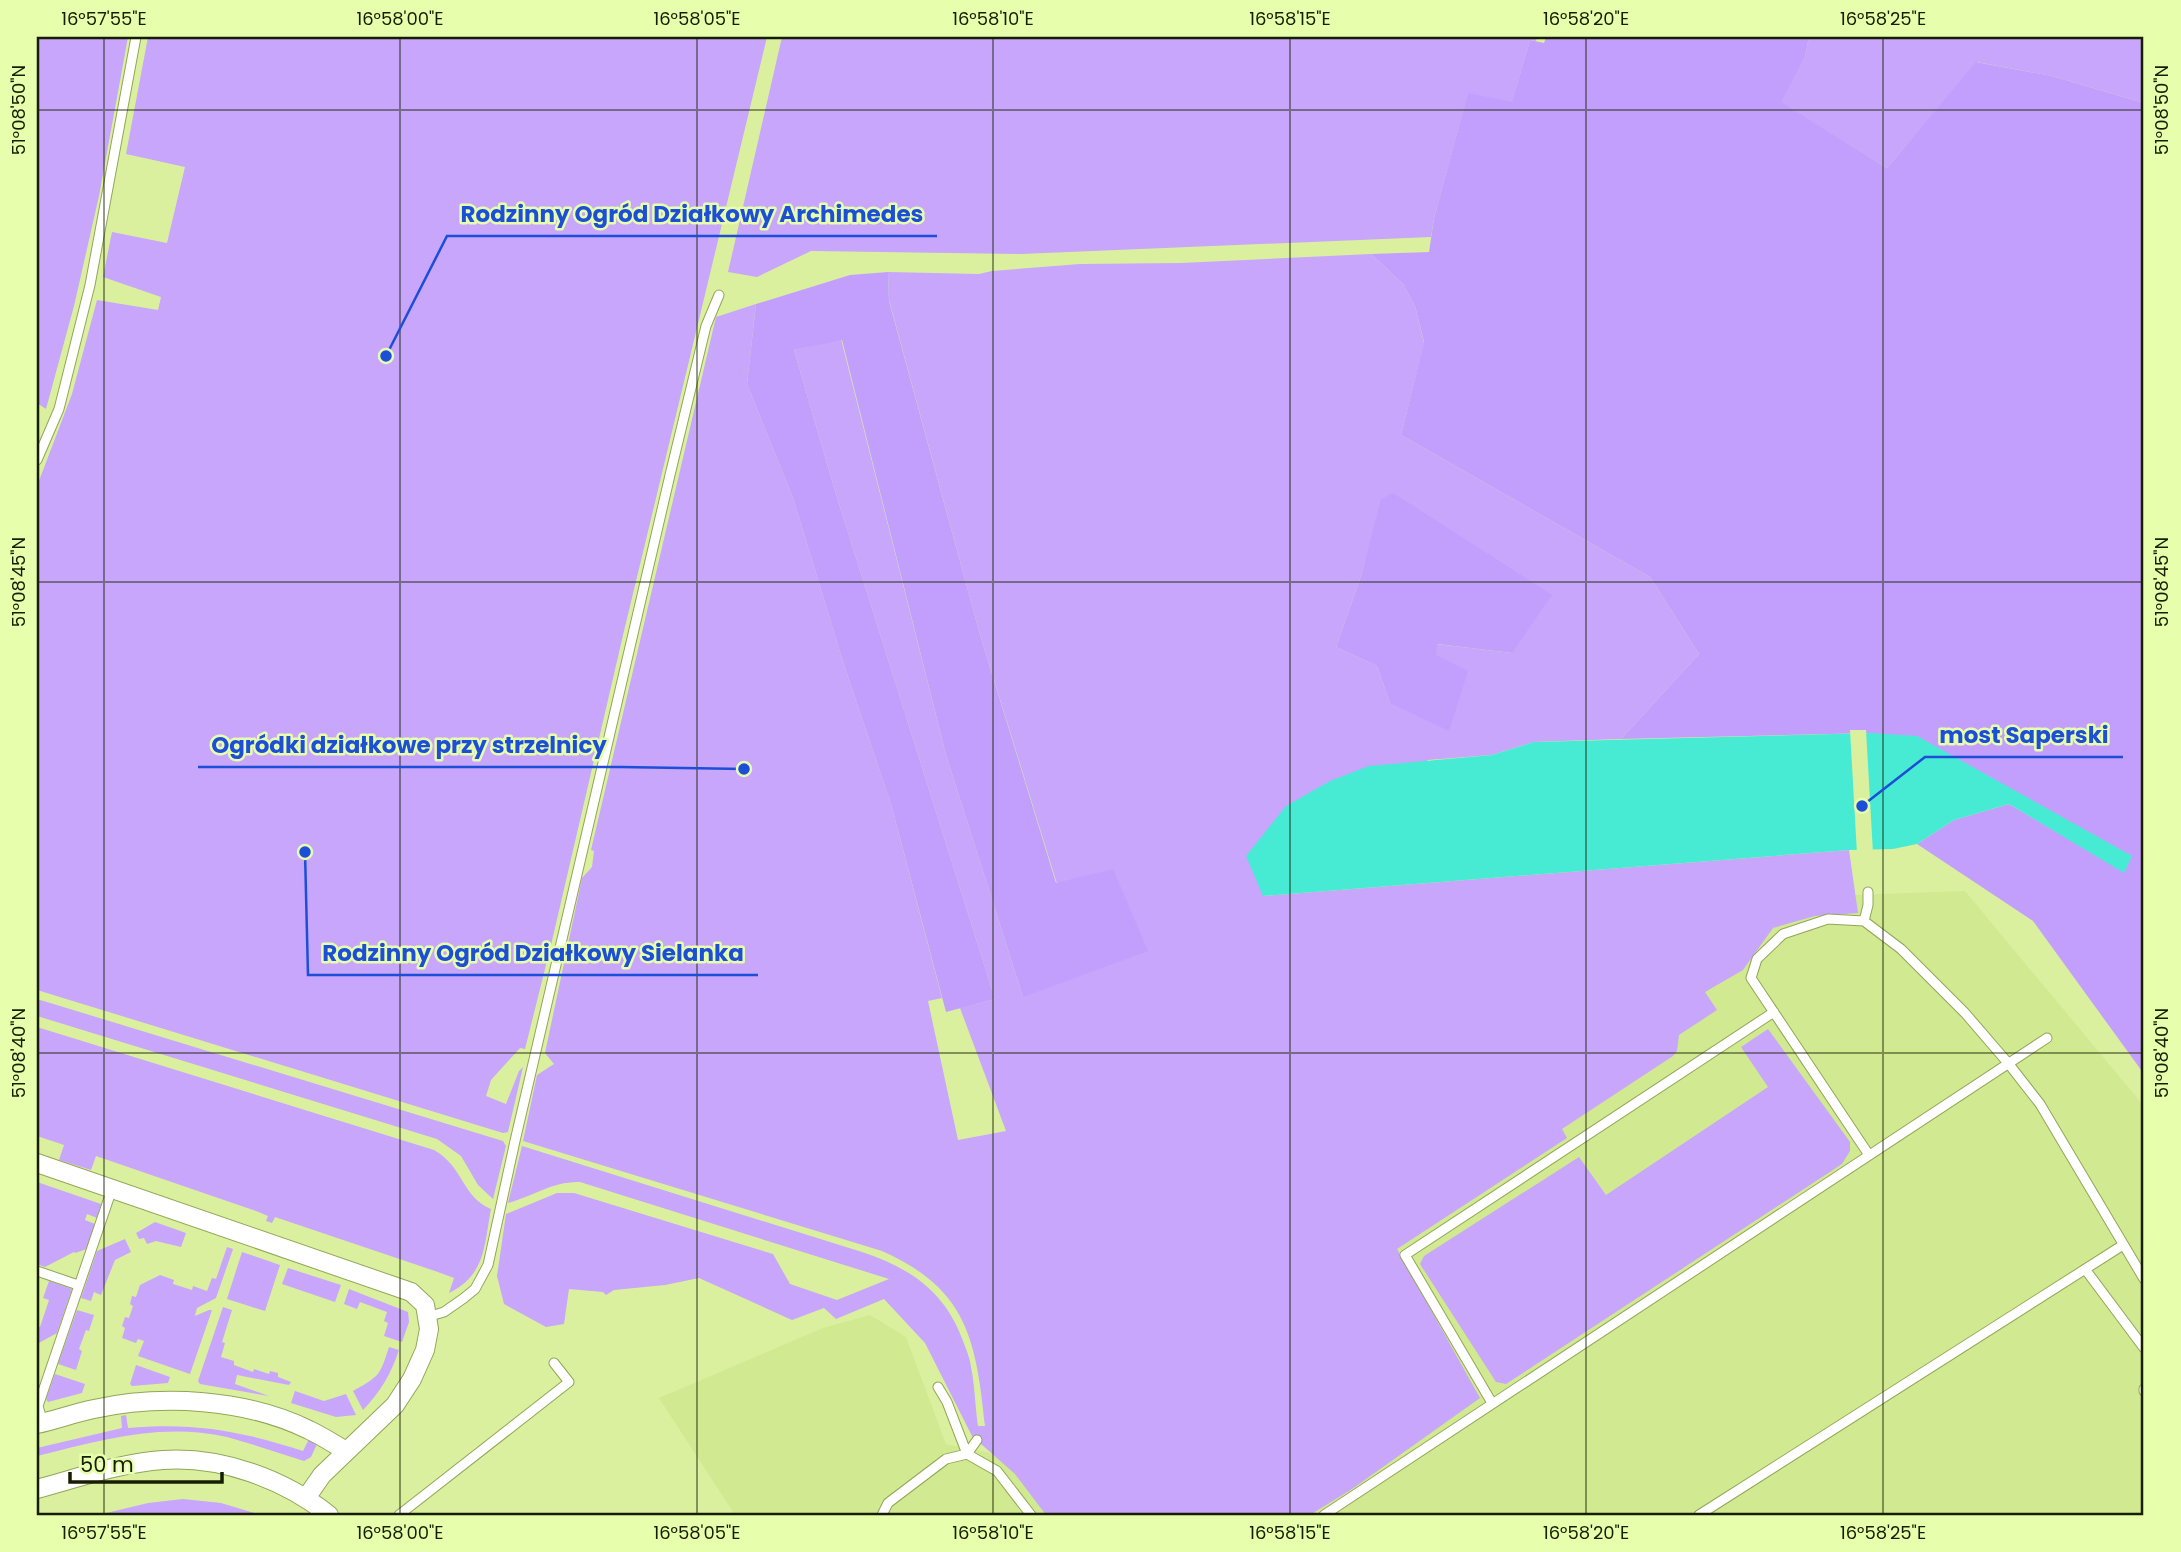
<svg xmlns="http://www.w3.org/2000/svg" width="2181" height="1552" font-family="Poppins,sans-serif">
	<rect width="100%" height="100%" fill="#daf09f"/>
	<path fill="#d1e990" d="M1965,891L2144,1106V1515H735L659,1398L823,1328L870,1315L906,1337L946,1444L1054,1466L1771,898Z"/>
	<path fill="#c7a6fc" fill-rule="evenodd" d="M37,37H128L99,196L74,306L46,409L37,403Z
		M148,37H767L624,631L551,945L525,1049L520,1048L491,1080L486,1096L506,1104L519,1071L523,1067L508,1132L503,1133L37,990V486L72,394L97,300L158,310L161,297L103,277L112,232L167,243L185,167L126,154Z
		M782,37H1537L1536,41L1530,40L1512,103L1468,94L1434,218L1431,237L1021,254L811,251L757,277L728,272Z
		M1809,37H2144V103L2052,76L1977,62L1887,168L1780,102L1805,57Z
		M1371,254L1403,284L1415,306L1424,343L1401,435L1650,577L1699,654L1621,739L1534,742L1492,755L1428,760L1263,896L1849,850L1858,913L1815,916L1773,928L1743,970L1705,992L1717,1010L1679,1035L1677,1051L1673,1056L1562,1129L1567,1138L1397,1249L1480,1398L1352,1489L1310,1515H1046L1015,1474L972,1436L925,1343L884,1299L836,1319L824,1308L792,1320L699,1278L665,1285L614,1290L606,1295L603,1292L569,1289L564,1324L546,1327L504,1304L497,1276L506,1214L557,1193H574L773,1254L790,1284L837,1300L889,1279L580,1182C554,1181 533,1196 508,1203L522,1146L862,1252C910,1268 945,1291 963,1341C966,1349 970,1358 971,1367C975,1386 975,1406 978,1426H985C976,1341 968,1289 882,1251L523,1141L537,1075L554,1064L545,1053L582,878L592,867L594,851L591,850L716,317L756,304L747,384L793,498L844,665L891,804L942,998L928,1001L958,1140L1006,1131L960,1008L995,999L835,491L794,350L841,339L946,755L1023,997L1057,884L979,631L889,300L888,272L979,274L992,271L1080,264L1181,263ZM1372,537L1512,653L1436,644L1435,655L1390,703L1377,666L1336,647L1362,573Z
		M37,999L503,1141L506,1146L493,1199L478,1185L461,1156L437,1139L37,1016Z
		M37,1027L434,1150C464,1167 461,1196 491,1209C484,1245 486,1275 449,1293L454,1278L435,1271L275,1217L272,1223L266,1221L268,1216L256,1211L96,1156L91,1170L59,1160L64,1145L37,1136Z
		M1768,1029L1850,1142V1151L1842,1164L1506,1384L1496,1382L1420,1264L1424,1256L1579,1157L1606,1195L1768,1087L1741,1047Z
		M37,1182L101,1204L97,1218L87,1214L85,1220L95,1224L87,1249L75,1253L74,1252L45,1267L37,1264Z
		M155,1222L186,1233L181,1247L156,1241L147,1244L144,1238L139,1239L136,1233Z
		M125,1239L131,1252L115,1260L101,1295L94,1292L91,1301L81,1298L97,1251Z
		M227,1247L233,1249L216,1298L197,1308L195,1316L209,1310H212L190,1374L138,1356L144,1341L138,1339L136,1343L122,1338L125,1328L122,1326L125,1317L129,1318L133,1306L130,1304L132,1296L136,1297L140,1285L160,1275L174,1280L173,1284L192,1290L193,1286L207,1291L212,1278L216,1279Z
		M242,1252L280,1265L265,1311L227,1299Z
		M288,1268L341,1285L335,1302L282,1284Z
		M49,1281L72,1289L57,1333L37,1344V1327H40L49,1300L43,1298Z
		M349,1289L408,1312L409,1322L402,1342L384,1336L388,1323L384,1321L387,1312L360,1302L357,1309L344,1304Z
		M223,1307L232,1310L222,1342L225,1343L221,1357L234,1361V1365L253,1372L254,1369L269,1374L270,1371L278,1373V1377L291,1382L289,1385L237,1375L235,1384L269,1396L200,1384L198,1381Z
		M77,1310L94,1315L89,1331L86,1330L79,1349L82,1351L76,1370L58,1364Z
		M389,1347L399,1350C391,1374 381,1391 363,1410L353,1391C380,1376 380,1375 389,1347Z
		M136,1365L170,1377L168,1383L132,1386L130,1384Z
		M55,1374L85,1384L82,1393L48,1402L46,1399Z
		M295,1391L324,1401L346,1394L356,1415L336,1417L291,1403Z
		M126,1415L128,1428C193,1422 242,1431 303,1451L309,1439L317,1444L311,1457L304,1461C278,1453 253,1444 227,1437C162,1422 100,1440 37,1456V1448L122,1428L121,1416Z
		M183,1499L221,1503L261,1515H98L148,1503Z"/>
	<path fill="#c39ffd" d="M1546,37H1809L1805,57L1781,102L1887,168L1976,62L2052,76L2144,103V1074L2033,921L1917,844L1954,820L2009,804L2124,872L2131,857L1871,733L1621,739L1699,654L1650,577L1401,435L1424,342L1415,306L1403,284L1371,254L1429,252L1434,218L1468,93L1512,102L1530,40L1544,43Z
		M888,272L889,301L979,631L1056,883L1113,869L1148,951L1023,997L946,755L842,340L794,350L835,491L995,999L946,1012L891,804L844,665L793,498L747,384L756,304L850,275Z
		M1393,493L1552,595L1512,653L1437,644L1436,655L1468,671L1449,731L1390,703L1377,666L1336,647L1362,573L1381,499Z"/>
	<path fill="#47ebd3" d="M1871,733L1917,736L2132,856L2124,873L2009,804L1954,820L1917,844L1893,849L1849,850L1263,896L1246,856L1286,806L1330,781L1369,766L1492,755L1534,742Z"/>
	<path fill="#daf09f" d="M1850,730H1866L1873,853L1857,854Z"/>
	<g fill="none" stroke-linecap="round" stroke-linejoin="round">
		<defs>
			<path id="lane" d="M37,460L59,409L90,285L136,37
				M1864,921L1868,905V892
				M1869,1155L1751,978L1757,959L1783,934L1828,919L1864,921L1901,949L1965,1013L2008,1063L2040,1104L2144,1279
				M2085,1269L2144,1348
				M37,1271L78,1285
				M427,1317L444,1312L464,1298L475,1289L488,1265L515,1141L670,475L706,326L719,295
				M2144,1391V1389
				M1492,1403L1405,1255L1774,1012
				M43,1423L38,1406L112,1189
				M977,1440L967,1454L997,1471L1031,1515
				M399,1515L569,1382L554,1363
				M882,1515L888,1503L946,1459L967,1454L947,1402L938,1387
				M1324,1515L2047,1038
				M1699,1515L2123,1245"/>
			<path id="street" d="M37,1163L411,1292L425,1305L429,1329L425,1350L412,1379L395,1405L322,1475L306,1498
				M37,1424C56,1420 74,1413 94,1409C162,1394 246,1399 309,1430C322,1436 334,1444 346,1451
				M37,1489C78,1478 120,1463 163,1460C221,1456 284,1479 329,1515"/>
		</defs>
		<use href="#lane" stroke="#92a658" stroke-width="11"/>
		<use href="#street" stroke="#92a658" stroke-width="20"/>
		<use href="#lane" stroke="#fff" stroke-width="9"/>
		<use href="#street" stroke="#fff" stroke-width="18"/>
	</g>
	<path fill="none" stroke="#171e00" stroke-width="2" stroke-opacity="0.45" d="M104,37V1515M400,37V1515M697,37V1515M993,37V1515M1290,37V1515M1586,37V1515M1883,37V1515M37,110H2144M37,582H2144M37,1053H2144"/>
	<path fill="none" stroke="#1d4ed8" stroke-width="2.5" d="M386 356L447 236H937M1862 806L1925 757H2123M744 769L621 767H198M305 852L308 975H758"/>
	<g fill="#1d4ed8" stroke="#e7feac" stroke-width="2.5">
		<circle cx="386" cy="356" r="7"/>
		<circle cx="1862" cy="806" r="7"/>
		<circle cx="744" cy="769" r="7"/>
		<circle cx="305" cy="852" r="7"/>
	</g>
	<g font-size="23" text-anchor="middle" font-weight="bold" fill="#1d4ed8" stroke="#e7feac" stroke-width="5" stroke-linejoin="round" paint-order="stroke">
		<text x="692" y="222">Rodzinny Ogród Działkowy Archimedes</text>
		<text x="2024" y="743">most Saperski</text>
		<text x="409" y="753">Ogródki działkowe przy strzelnicy</text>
		<text x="533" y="961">Rodzinny Ogród Działkowy Sielanka</text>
	</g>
	<rect width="2181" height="1552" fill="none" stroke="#e7feac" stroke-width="77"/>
	<path d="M70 1472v10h152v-10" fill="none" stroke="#171e00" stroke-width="3.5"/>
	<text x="80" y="1472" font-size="21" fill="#171e00" stroke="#e7feac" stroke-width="5" paint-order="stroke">50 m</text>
	<rect x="38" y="38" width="2104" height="1476" fill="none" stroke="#171e00" stroke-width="2.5"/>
	<g font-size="18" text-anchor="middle" fill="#171e00">
		<text x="104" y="25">16°57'55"E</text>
		<text x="400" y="25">16°58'00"E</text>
		<text x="697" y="25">16°58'05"E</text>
		<text x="993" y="25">16°58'10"E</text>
		<text x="1290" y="25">16°58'15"E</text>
		<text x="1586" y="25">16°58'20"E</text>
		<text x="1883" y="25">16°58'25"E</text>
		<text transform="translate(19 110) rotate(-90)" y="6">51°08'50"N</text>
		<text transform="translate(2162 110) rotate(-90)" y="6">51°08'50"N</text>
		<text transform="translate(19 582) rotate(-90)" y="6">51°08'45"N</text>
		<text transform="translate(2162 582) rotate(-90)" y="6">51°08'45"N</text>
		<text transform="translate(19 1053) rotate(-90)" y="6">51°08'40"N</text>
		<text transform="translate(2162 1053) rotate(-90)" y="6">51°08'40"N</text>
		<text x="104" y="1539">16°57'55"E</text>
		<text x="400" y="1539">16°58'00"E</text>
		<text x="697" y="1539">16°58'05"E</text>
		<text x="993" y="1539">16°58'10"E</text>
		<text x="1290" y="1539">16°58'15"E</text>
		<text x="1586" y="1539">16°58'20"E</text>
		<text x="1883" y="1539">16°58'25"E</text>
	</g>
</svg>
